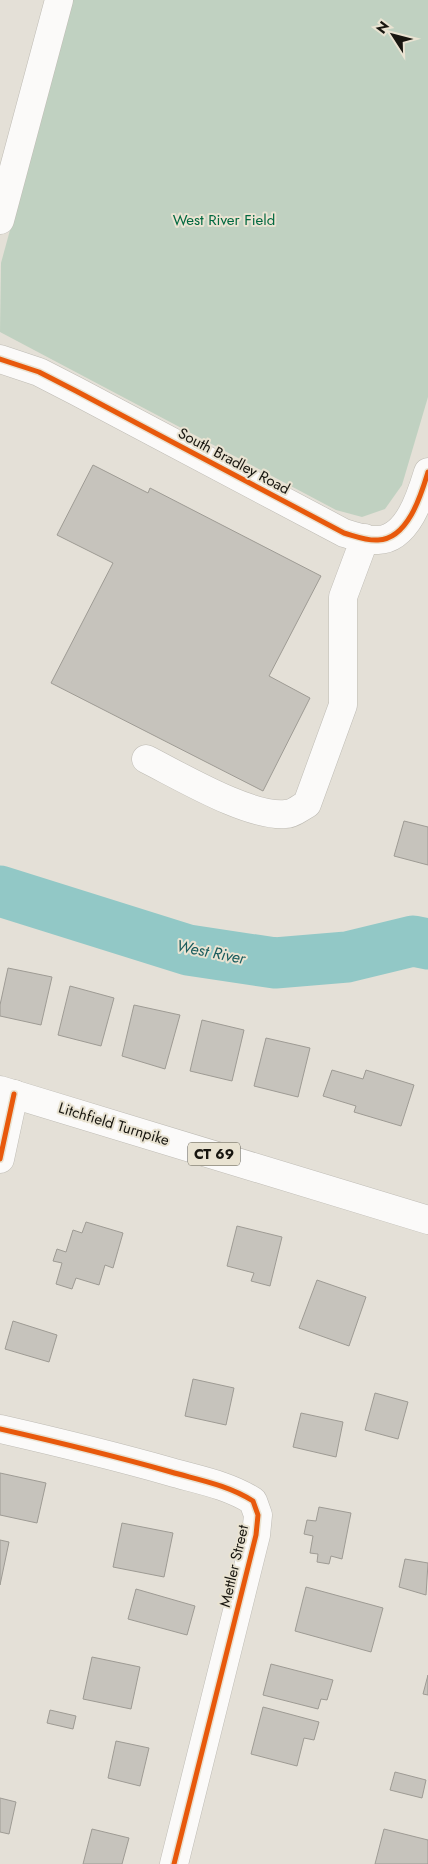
<svg xmlns="http://www.w3.org/2000/svg" width="428" height="1864" font-family="Jost,sans-serif">
	<rect width="100%" height="100%" fill="#e4e0d7"/>
	<path fill="#c0d1c1" d="M73,0H428V397L402,485L385,509L362,517L336,510L0,332L1,263Z"/>
	<g fill="none" stroke-linecap="round" stroke-linejoin="round">
		<path stroke="#92c8c6" stroke-width="51" d="M0,891L188,950L275,963L347,957L413,941L428,944"/>
	</g>
	<path fill="#c6c3bc" stroke="#9e9b94" d="M93,465L148,493L150,488L321,576L269,676L310,698L263,791L51,683L113,563L57,535Z
		M404,821L428,827V865L394,856Z
		M8,968L52,977L41,1025L0,1016V1005Z
		M70,986L114,998L101,1046L58,1035Z
		M134,1005L180,1015L165,1069L122,1056Z
		M202,1020L244,1030L232,1081L190,1071Z
		M266,1038L310,1048L298,1097L254,1086Z
		M332,1070L363,1079L366,1070L414,1085L401,1126L354,1112L356,1106L323,1096Z
		M86,1222L123,1233L113,1268L105,1265L99,1285L76,1278L72,1289L56,1284L62,1263L53,1261L57,1249L66,1252L73,1230L82,1233Z
		M237,1226L282,1237L270,1286L251,1281L254,1273L227,1266Z
		M317,1280L366,1297L349,1346L299,1328Z
		M13,1321L57,1335L49,1362L5,1349Z
		M193,1379L234,1388L226,1425L185,1416Z
		M375,1393L408,1402L398,1439L365,1430Z
		M301,1413L343,1422L336,1457L293,1447Z
		M0,1473L46,1483L37,1523L0,1515Z
		M319,1507L351,1513L342,1559L331,1556L329,1564L317,1562L318,1554L310,1553L313,1536L304,1534L307,1520L316,1521Z
		M122,1523L173,1533L164,1577L113,1567Z
		M0,1540L9,1542L0,1585Z
		M405,1559L428,1563L426,1595L399,1587Z
		M306,1587L383,1608L371,1652L295,1631Z
		M136,1589L195,1606L187,1635L128,1619Z
		M92,1657L140,1667L131,1709L83,1699Z
		M271,1664L333,1680L327,1700L321,1699L318,1709L263,1695Z
		M428,1675V1695L423,1694Z
		M263,1707L319,1722L314,1740L304,1738L297,1766L251,1754Z
		M50,1710L76,1716L73,1729L47,1723Z
		M116,1741L149,1748L140,1786L108,1778Z
		M395,1772L426,1780L422,1798L390,1790Z
		M0,1798L16,1802L9,1834L0,1832Z
		M92,1829L129,1838L122,1864H83Z
		M384,1829L428,1840V1864H375Z"/>
	<g fill="none" stroke-linecap="round" stroke-linejoin="round">
		<defs>
			<path id="minor" d="M0,220L59,0
				M0,359L39,372L76,391L344,533C355,536 367,541 378,540C408,539 421,495 428,472
				M146,759C180,776 250,818 286,814C293,814 301,807 307,804L343,705V597L365,538
				M0,1159L14,1094
				M0,1429C57,1442 114,1456 171,1472C199,1480 228,1485 253,1501L258,1515L256,1535L174,1864"/>
			<path id="major" d="M0,1090L428,1220"/>
		</defs>
		<use href="#minor" stroke="#bebbb4" stroke-width="29"/>
		<use href="#major" stroke="#bebbb4" stroke-width="29"/>
		<use href="#minor" stroke="#fbfaf9" stroke-width="28"/>
		<use href="#major" stroke="#fbfaf9" stroke-width="28"/>
		<defs>
			<path id="cycleway" d="M0,359L39,372L76,391L344,533C355,536 367,541 378,540C408,539 421,495 428,472
				M0,1159L14,1094
				M0,1429C57,1442 114,1456 171,1472C199,1480 228,1485 253,1501L258,1515L256,1535L174,1864"/>
		</defs>
		<use href="#cycleway" stroke="#e9e3d2" stroke-width="8"/>
		<use href="#cycleway" stroke="#e8590c" stroke-width="5"/>
	</g>
	<g text-anchor="middle" dominant-baseline="central" stroke-width="4" stroke-linejoin="round" paint-order="stroke">
		<rect fill="#e9e3d2" stroke="#57544a" stroke-width="1" x="188" y="1142.5" width="52" height="23" rx="4"/>
		<g font-size="14" font-weight="bold" fill="#181610">
			<text x="214" y="1154">CT 69</text>
		</g>
		<g font-size="15" fill="#00683f" stroke="#e9e3d2">
			<text x="224" y="220">West River Field</text>
		</g>
		<g font-size="15" fill="#181610" stroke="#e9e3d2">
			<text transform="translate(234 461) rotate(28)">South Bradley Road</text>
			<text transform="translate(114 1124) rotate(17)">Litchfield Turnpike</text>
			<text transform="translate(234 1566) rotate(-77)">Mettler Street</text>
		</g>
		<g font-size="16" font-style="italic" fill="#1a5c5d" stroke="#e9e3d2">
			<text transform="translate(211 952) rotate(11)">West River</text>
		</g>
	</g>
	<g transform="translate(393 35) rotate(306)" stroke="#e9e3d2" stroke-width="4" paint-order="stroke">
	<path d="M0-4L9 19L0 12L-9 19Z" fill="#181610"/>
	<text y="-8" font-size="14" font-weight="bold" text-anchor="middle" fill="#181610">N</text>
	</g>
</svg>
